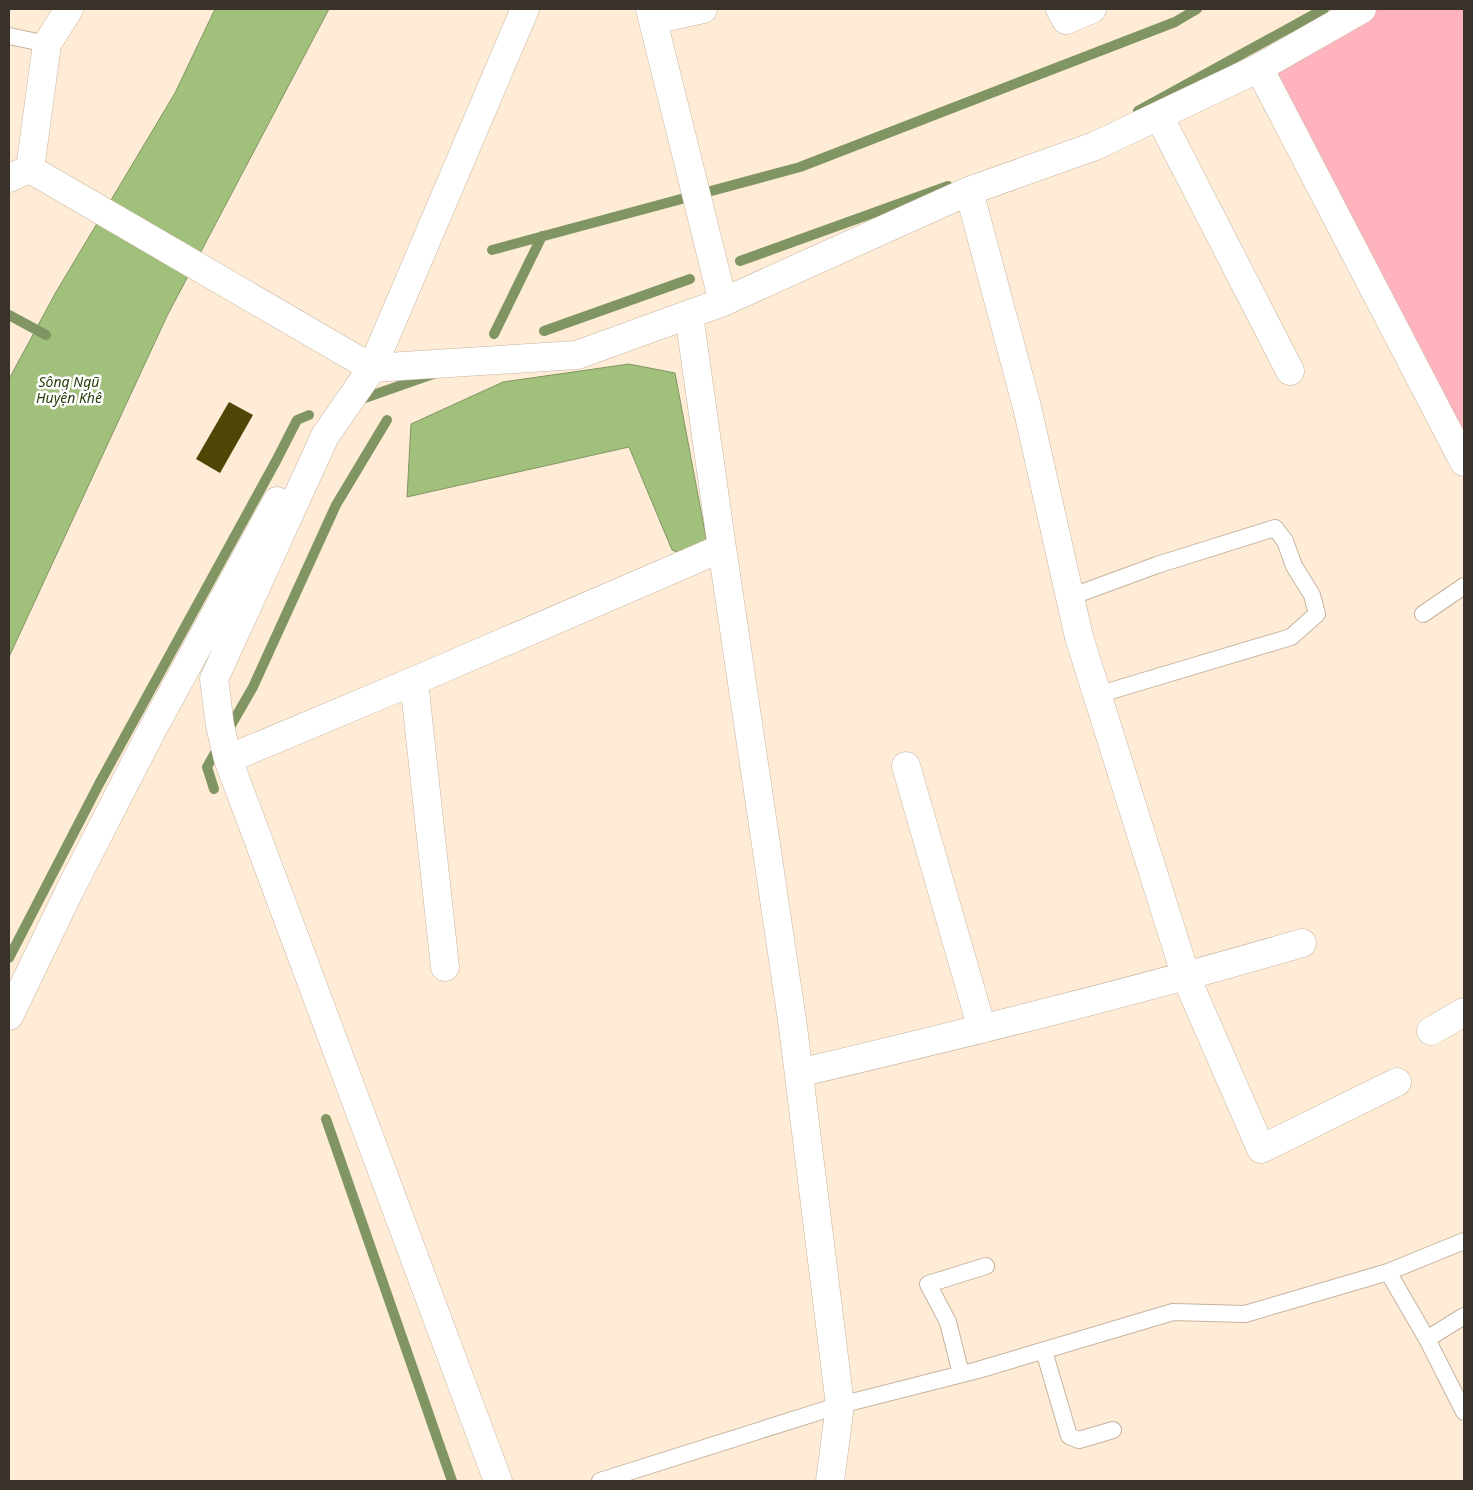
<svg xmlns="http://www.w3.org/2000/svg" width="1473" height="1490" font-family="'Noto Sans',sans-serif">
	<rect width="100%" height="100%" fill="#ffecd7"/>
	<path fill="#ffb4bd" d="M1367,9H1464V461L1260,71Z"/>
	<path fill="#a0c07c" stroke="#819563" d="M215,9H329L167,316L9,657V379L56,292L175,93Z
		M629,364L675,373L707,543L682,554L672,550L629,447L407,497L411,424L503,382Z"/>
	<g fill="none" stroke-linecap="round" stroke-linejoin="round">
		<path stroke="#819563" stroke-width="10" d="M1138,111L1324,9
			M492,250L800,167L1175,22L1197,9
			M740,261L948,186
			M9,315L46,335
			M544,331L690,279
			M494,334L542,236
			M359,400L433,374
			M230,727L253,687L336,505L387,420
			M214,789L207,767L215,753
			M9,958L99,784L276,461L297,420L309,415
			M326,1119L452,1481"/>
	</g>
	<path fill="#4f4504" d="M229,402L253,415L220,473L196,459Z"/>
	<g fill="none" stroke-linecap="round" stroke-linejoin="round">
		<defs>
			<path id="service" d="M9,36L47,44
				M1070,597L1157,565L1275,528L1285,541L1294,566L1312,595L1317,614L1291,637L1097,695
				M1423,614L1464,586
				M1388,1272L1464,1241
				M1427,1339L1464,1412
				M1044,1351L1069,1436L1079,1440L1113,1430
				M961,1374L948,1322L928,1284L986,1266
				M600,1481L840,1405L978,1370L1173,1312L1245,1314L1388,1272L1427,1339L1464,1316"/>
			<path id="minor" d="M650,9L723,302
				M1060,9L1066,20L1092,9
				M653,20L703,9
				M1259,68L1464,462
				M1159,116L1290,371
				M30,169L372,368L577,355L723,302L969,191L1095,146L1259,68L1362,9
				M30,169L47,44L69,9
				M9,178L30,169
				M969,191L1027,407L1079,637L1186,977L1261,1149L1397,1082
				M689,315L722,548L793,1027L840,1405L830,1481
				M414,681L445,967
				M228,759L414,681L722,548
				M906,766L982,1029
				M9,1016L70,890L150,734L277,501
				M1431,1031L1464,1012
				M799,1073C967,1033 1135,992 1302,943
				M498,1481L228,759L220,726L214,679L325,436L372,368L525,9"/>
		</defs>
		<use href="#service" stroke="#c6b4a0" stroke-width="18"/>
		<use href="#minor" stroke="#c6b4a0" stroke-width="29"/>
		<use href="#service" stroke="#fff" stroke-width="16"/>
		<use href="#minor" stroke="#fff" stroke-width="28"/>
	</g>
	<g text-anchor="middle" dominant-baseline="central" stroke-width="5" stroke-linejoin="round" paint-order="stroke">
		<g font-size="14" font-style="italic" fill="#293c0b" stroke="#fff">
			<text x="69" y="381">Sông Ngũ<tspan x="69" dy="16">Huyện Khê</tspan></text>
		</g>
	</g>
	<rect width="1473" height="1490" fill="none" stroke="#39322a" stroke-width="20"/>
</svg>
